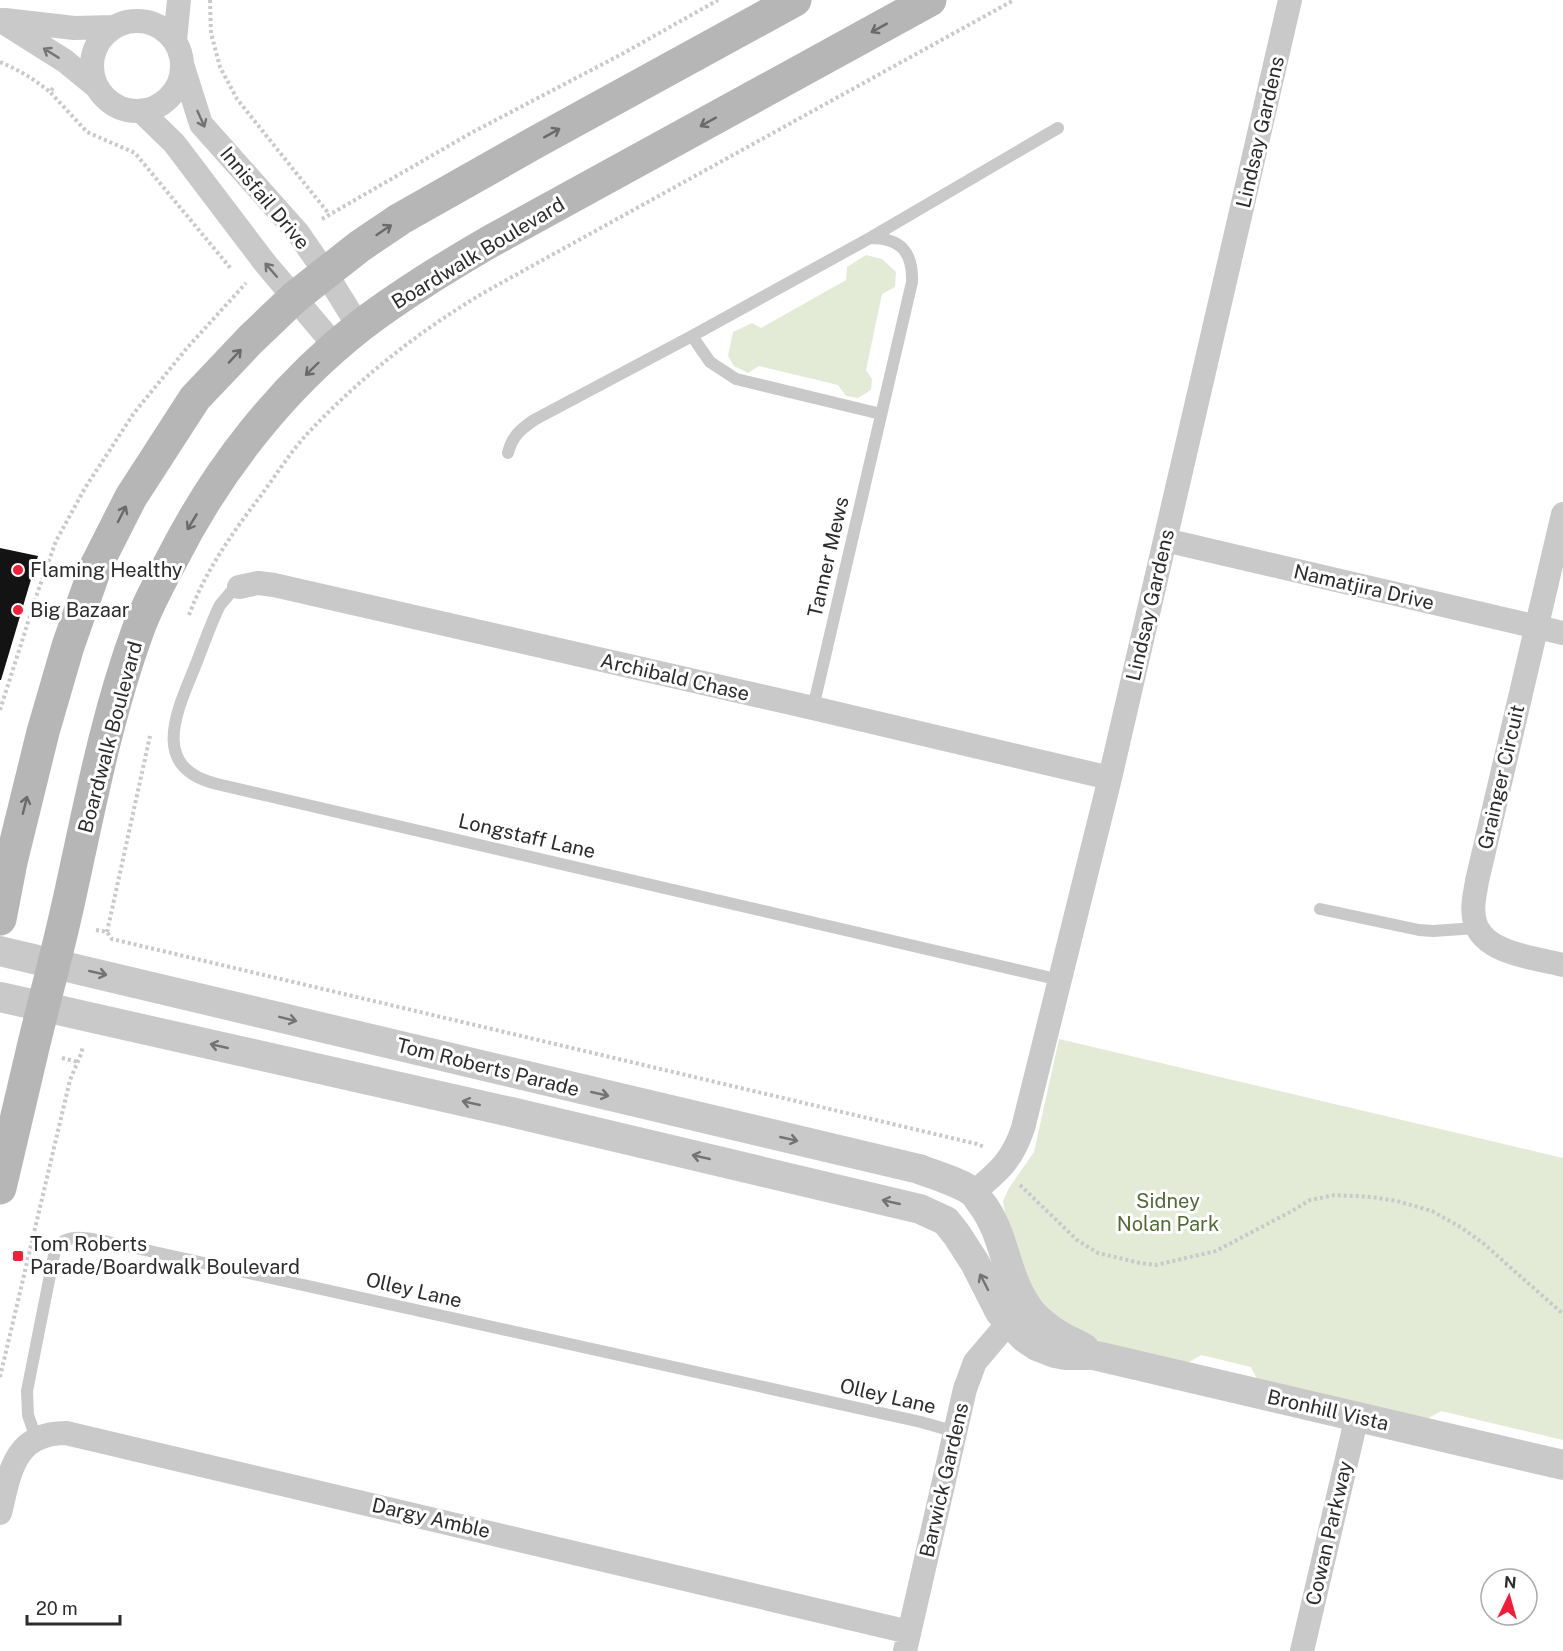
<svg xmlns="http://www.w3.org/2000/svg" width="1563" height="1651" font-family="'Public Sans',sans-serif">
	<rect width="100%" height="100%" fill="#fff"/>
	<path fill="#e3ebd7" d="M866,255L882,259L896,272L895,287L882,294L866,370L872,379L871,390L858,398L846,396L838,385L759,366L748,373L734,366L728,356L733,332L752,323L761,328L846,280L847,267Z
		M1059,1039L1563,1158V1440L1441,1411L1427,1419L1257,1379L1251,1367L1201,1355L1188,1363L1112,1346L1068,1328L1032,1293L1006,1220L1003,1201L1009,1188L1034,1152Z"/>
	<path fill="#131313" d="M0,548L38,556L1,680H0Z"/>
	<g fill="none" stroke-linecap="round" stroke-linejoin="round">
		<path stroke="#c9c9c9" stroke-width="4" stroke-dasharray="3 3" stroke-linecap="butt" d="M210,0L211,33L220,67L237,99L329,214
			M0,62C19,70 34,79 50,92
			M53,88L50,92L87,132L135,153L232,270
			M322,219L471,133L622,54L718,0
			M189,615C204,574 230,536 256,502C273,480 290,452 308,433C355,383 409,339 467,303C487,290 509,279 530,267L1014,0
			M0,710L38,591L56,541L85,488L134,413L187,348L246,283
			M96,930L107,932L112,939L977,1144L984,1147
			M107,932L150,736
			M62,1058L78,1062
			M1020,1185L1077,1240L1098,1253L1140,1263L1156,1265L1216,1251L1290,1212L1310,1200L1335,1195L1372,1197L1397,1201L1432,1211L1462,1228L1484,1244L1563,1314
			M0,1377L70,1080L81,1054L83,1046"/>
		<path stroke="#c9c9c9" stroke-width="12" d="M870,238L1058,128
			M692,336L710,362L736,379L881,414
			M508,453C512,436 521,429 534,420L692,336L870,238C901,238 913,252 912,282L813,708
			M239,587L231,592L220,605C210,625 203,647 194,669C176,713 150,768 217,784L1060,980
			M1320,909L1419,930L1433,931L1477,928
			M36,1438L28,1415L27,1391L55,1250C65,1231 91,1239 109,1242L921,1422L956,1432"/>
		<path stroke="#c9c9c9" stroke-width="24" d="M0,20L65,61L98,88
			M5,20L74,28L114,27
			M92 66a45 45 0 1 1 90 0a45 45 0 1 1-90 0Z
			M175,40L179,0
			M182,64L201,124L298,233L325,272L359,327
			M141,111L174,143L265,263L336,347
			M1563,514L1477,881C1475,894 1471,908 1475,922C1484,954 1536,958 1563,965
			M1165,540L1563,633
			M239,587L258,583L274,585L813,708L1110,778
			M973,1193C999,1171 1012,1161 1023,1128L1110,778L1290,0
			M0,1513C10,1472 14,1433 66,1433L909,1632
			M905,1651L965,1389L975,1362L1009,1322
			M1302,1651L1357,1416"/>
		<path stroke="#c9c9c9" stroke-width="30" d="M0,951L919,1169C934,1175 962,1183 974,1193C977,1196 979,1201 982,1204C1005,1235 1005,1274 1026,1305C1034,1318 1051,1331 1064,1338C1071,1342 1078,1344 1085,1349
			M0,997L515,1113L920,1209L946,1221L957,1235L975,1263L1000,1312L1025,1338L1037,1346L1055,1353L1066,1355H1093L1563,1465"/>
		<path stroke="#b6b6b6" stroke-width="33" d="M0,919L11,862L43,732L68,646L96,566L131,497L195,398L250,340L295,297L360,246L400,219L536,142L795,0
			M0,1188C11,1143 21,1097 32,1052C44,1001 58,951 69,900C89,810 106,717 138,630C147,605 160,582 172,559C217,470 281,388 360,326C402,294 446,267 491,241L930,0"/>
	</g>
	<defs><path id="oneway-shaft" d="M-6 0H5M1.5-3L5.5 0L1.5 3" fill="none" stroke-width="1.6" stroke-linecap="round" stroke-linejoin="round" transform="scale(1.5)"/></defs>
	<g stroke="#6a6a6a">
		<use href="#oneway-shaft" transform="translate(879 28) rotate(151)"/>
		<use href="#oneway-shaft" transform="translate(708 122) rotate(151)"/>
		<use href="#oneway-shaft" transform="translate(552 133) rotate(-29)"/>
		<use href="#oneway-shaft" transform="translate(384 230) rotate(-34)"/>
		<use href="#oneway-shaft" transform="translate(235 356) rotate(-47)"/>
		<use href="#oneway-shaft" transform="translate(312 369) rotate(136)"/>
		<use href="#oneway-shaft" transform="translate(122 514) rotate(-63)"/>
		<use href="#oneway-shaft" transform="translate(192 522) rotate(121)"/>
		<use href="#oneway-shaft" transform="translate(25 805) rotate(-76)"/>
	</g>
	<g stroke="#737373">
		<use href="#oneway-shaft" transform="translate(51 53) rotate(-148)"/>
		<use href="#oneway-shaft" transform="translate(201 119) rotate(66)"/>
		<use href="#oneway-shaft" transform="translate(271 270) rotate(-131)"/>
		<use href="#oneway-shaft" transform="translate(98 973) rotate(13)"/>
		<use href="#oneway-shaft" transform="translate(288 1019) rotate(14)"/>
		<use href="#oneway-shaft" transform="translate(219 1046) rotate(-167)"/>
		<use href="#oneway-shaft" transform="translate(600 1094) rotate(13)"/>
		<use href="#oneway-shaft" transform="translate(471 1103) rotate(-167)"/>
		<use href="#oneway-shaft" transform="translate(789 1139) rotate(13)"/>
		<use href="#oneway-shaft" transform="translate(701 1157) rotate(-167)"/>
		<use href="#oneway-shaft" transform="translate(891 1202) rotate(-167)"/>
		<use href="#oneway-shaft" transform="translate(984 1282) rotate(-117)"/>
	</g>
	<g fill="#f41d39" stroke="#fff" stroke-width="2">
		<circle cx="18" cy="570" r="6"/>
		<circle cx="18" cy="610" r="6"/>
		<rect x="12" y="1250" width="12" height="12" rx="3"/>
	</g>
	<g text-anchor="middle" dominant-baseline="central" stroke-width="6" stroke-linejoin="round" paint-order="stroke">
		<g font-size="20" fill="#2c2c2c" stroke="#fff">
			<text transform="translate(1260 132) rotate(-77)">Lindsay Gardens</text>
			<text transform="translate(265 198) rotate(50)">Innisfail Drive</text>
			<text transform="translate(478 253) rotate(-31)">Boardwalk Boulevard</text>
			<text transform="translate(828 557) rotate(-77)">Tanner Mews</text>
			<text transform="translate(1364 587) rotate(13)">Namatjira Drive</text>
			<text transform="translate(1150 605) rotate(-77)">Lindsay Gardens</text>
			<text transform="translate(675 677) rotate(13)">Archibald Chase</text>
			<text transform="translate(110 737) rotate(-75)">Boardwalk Boulevard</text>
			<text transform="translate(1501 777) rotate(-77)">Grainger Circuit</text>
			<text transform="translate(527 836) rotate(13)">Longstaff Lane</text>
			<text transform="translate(488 1067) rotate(14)">Tom Roberts Parade</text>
			<text transform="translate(414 1290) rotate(13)">Olley Lane</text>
			<text transform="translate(888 1396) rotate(13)">Olley Lane</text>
			<text transform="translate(1328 1410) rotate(13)">Bronhill Vista</text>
			<text transform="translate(944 1480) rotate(-77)">Barwick Gardens</text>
			<text transform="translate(431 1518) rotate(13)">Dargy Amble</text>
			<text transform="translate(1329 1533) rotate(-77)">Cowan Parkway</text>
		</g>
		<g font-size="20" fill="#2c2c2c" stroke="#fff" text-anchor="start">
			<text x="30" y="570">Flaming Healthy</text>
			<text x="30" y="610">Big Bazaar</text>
			<text x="30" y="1244">Tom Roberts<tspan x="30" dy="23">Parade/Boardwalk Boulevard</tspan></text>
		</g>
		<g font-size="20" fill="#526a36" stroke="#fff">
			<text x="1168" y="1201">Sidney<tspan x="1168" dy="23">Nolan Park</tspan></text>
		</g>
	</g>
	<g transform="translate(1509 1597) rotate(5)"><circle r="28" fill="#ffffff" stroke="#ababab" stroke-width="1.5"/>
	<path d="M0-4.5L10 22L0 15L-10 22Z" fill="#f41d39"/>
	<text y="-9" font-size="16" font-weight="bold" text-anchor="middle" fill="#2c2c2c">N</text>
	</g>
	<path d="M27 1615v9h93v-9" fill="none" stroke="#2c2c2c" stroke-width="3"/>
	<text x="36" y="1615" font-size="18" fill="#2c2c2c" stroke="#ffffff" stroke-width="4.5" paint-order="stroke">20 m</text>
</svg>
